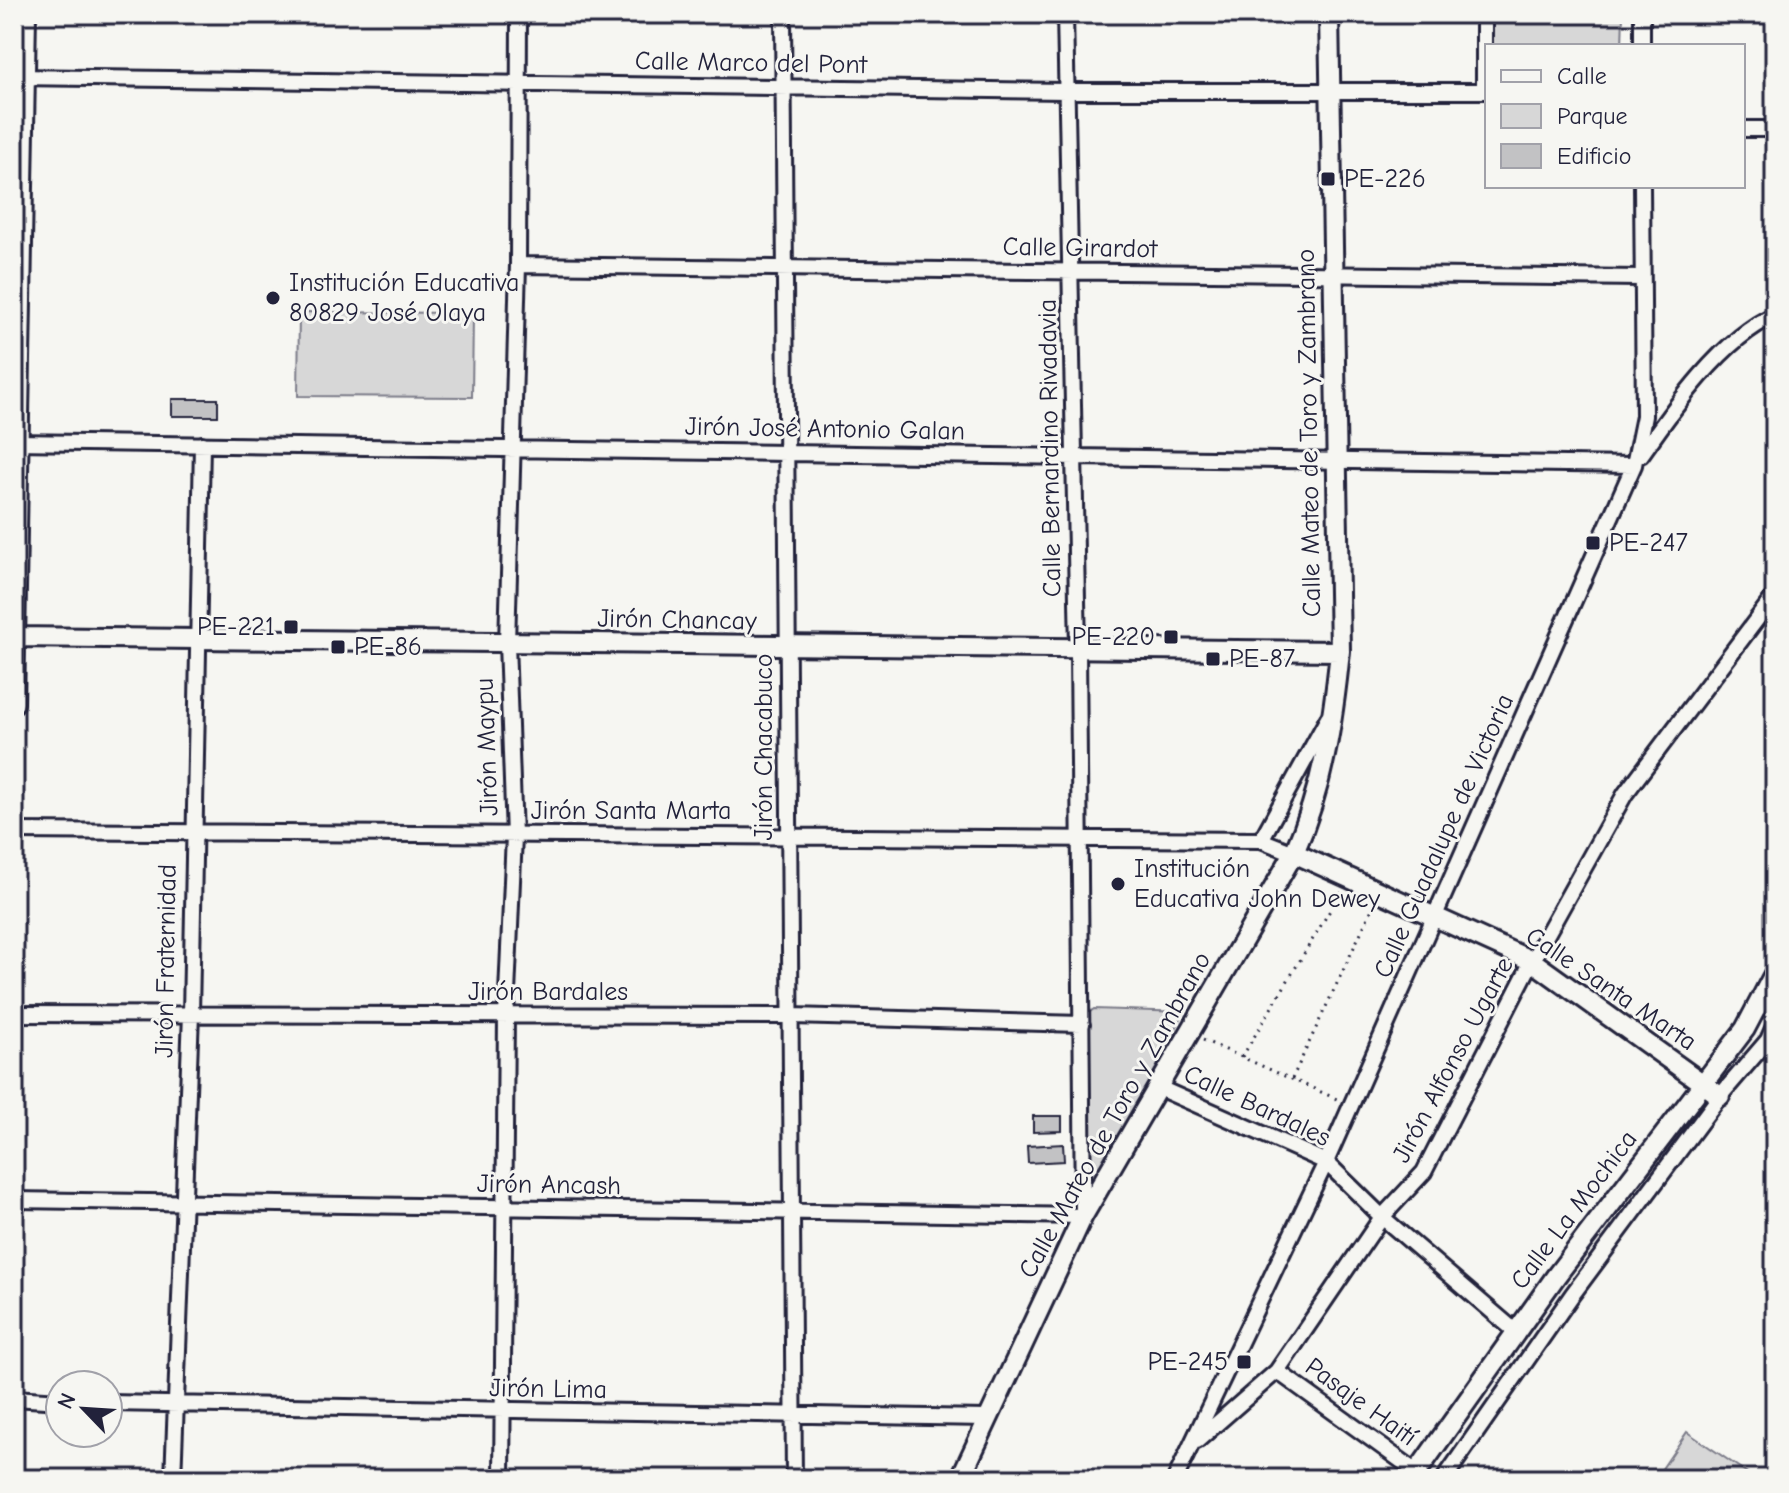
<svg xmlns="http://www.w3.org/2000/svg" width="1789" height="1493" font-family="'Comic Neue',sans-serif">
	<rect width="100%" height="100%" fill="#f6f6f2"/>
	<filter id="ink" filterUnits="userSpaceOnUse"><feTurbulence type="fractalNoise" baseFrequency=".0125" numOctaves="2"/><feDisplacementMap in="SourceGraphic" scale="16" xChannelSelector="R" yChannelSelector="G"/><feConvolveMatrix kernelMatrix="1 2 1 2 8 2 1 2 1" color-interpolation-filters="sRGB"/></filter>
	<g filter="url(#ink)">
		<path fill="#d7d7d7" stroke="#7c7c89" stroke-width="2" d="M1493,14H1623L1622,46H1493Z
			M299,312L473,313L472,397L298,396Z
			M1094,1009L1184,1012L1083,1216L1090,1012Z
			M1687,1432L1756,1479H1655Z"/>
		<path fill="#c2c2c4" stroke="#22223b" stroke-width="2" d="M172,399H218V416H172Z
			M1033,1116H1062V1131L1033,1132Z
			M1063,1144L1064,1161L1028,1163L1027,1146Z"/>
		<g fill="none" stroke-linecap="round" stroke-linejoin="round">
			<defs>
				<path id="street" d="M783,14L794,1479
					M1642,14V46
					M14,77L1066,91H1487
					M1484,91V14
					M1743,129H1775
					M518,265L1641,278
					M14,442L1634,465
					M1641,455C1673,409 1722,338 1775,315
					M14,831L1261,840L1294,853
					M1261,840L1328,718
					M14,1014L792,1016L1082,1024
					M1157,1087L1326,1162L1382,1217L1515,1331
					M14,1200L1083,1216L1078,649L1065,14
					M1277,1371L1417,1472
					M14,1398L60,1401
					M108,1403L987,1418
					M1197,1441L1277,1371L1382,1217L1424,1172L1532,961L1625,794L1775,595
					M173,1479L191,1014L202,444
					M502,1479L506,1016L514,836L507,643L518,265L519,14
					M1175,1479L1326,1162L1634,465L1644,416L1642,186
					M1444,1479L1572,1295L1720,1096L1768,1040L1775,1024"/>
				<path id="secondary" d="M14,637L1340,651
					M14,703L26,14
					M1294,853L1532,961L1720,1096
					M960,1479L1083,1216L1294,853C1323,787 1333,722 1340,651L1329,14
					M1412,1479L1556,1276L1745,1029L1775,972"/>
			</defs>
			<use href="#street" stroke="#22223b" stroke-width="20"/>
			<use href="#secondary" stroke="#22223b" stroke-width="24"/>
			<path stroke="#22223b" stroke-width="3" stroke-dasharray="2 6" stroke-linecap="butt" d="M1203,1040L1339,1100
				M1242,1057L1341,892
				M1292,1079L1372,909"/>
			<use href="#street" stroke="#f6f6f2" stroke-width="14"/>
			<use href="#secondary" stroke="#f6f6f2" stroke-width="18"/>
		</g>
	</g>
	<g fill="#22223b" stroke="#f6f6f2" stroke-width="3">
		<rect x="1320" y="171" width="16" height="16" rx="4"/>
		<circle cx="273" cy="298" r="8"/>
		<rect x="1585" y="535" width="16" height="16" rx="4"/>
		<rect x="283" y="619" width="16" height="16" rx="4"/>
		<rect x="1163" y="629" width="16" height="16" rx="4"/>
		<rect x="330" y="639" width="16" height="16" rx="4"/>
		<rect x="1205" y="651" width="16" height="16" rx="4"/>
		<circle cx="1118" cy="884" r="8"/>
		<rect x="1236" y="1354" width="16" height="16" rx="4"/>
	</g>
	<g text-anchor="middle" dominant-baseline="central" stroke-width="6" stroke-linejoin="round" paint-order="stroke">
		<g font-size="26" fill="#22223b" stroke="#f6f6f2">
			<text transform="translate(751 63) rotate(1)">Calle Marco del Pont</text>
			<text transform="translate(1080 248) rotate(1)">Calle Girardot</text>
			<text transform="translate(825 429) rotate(1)">Jirón José Antonio Galan</text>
			<text transform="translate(1309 433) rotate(-91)">Calle Mateo de Toro y Zambrano</text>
			<text transform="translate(1050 448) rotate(-91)">Calle Bernardino Rivadavia</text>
			<text transform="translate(677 620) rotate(1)">Jirón Chancay</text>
			<text transform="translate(487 747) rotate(-92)">Jirón Maypu</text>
			<text transform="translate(764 747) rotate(-90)">Jirón Chacabuco</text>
			<text x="631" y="811">Jirón Santa Marta</text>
			<text transform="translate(1444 836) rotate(-66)">Calle Guadalupe de Victoria</text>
			<text transform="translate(166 961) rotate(-89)">Jirón Fraternidad</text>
			<text transform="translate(1611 989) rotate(34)">Calle Santa Marta</text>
			<text x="548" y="992">Jirón Bardales</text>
			<text transform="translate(1453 1060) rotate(-62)">Jirón Alfonso Ugarte</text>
			<text transform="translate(1257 1106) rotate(25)">Calle Bardales</text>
			<text transform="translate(1115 1115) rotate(-61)">Calle Mateo de Toro y Zambrano</text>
			<text transform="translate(549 1185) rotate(1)">Jirón Ancash</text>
			<text transform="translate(1574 1210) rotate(-53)">Calle La Mochica</text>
			<text transform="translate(548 1389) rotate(1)">Jirón Lima</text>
			<text transform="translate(1361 1402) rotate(36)">Pasaje Haití</text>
		</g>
		<g font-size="26" fill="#22223b" stroke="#f6f6f2" text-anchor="start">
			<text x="1344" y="179">PE-226</text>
			<text x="289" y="283">Institución Educativa<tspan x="289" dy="30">80829 José Olaya</tspan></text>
			<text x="1609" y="543">PE-247</text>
			<text x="275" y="627" text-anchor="end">PE-221</text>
			<text x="1155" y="637" text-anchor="end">PE-220</text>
			<text x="354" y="647">PE-86</text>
			<text x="1229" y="659">PE-87</text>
			<text x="1134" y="869">Institución<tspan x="1134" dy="30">Educativa John Dewey</tspan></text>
			<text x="1228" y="1362" text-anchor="end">PE-245</text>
		</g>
	</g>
	<rect width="1789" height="1493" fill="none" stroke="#f6f6f2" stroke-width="48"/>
	<rect x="24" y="24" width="1741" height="1445" fill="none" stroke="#22223b" stroke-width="3" filter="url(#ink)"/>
	<rect x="1485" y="44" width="260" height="144" fill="#f6f6f2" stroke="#a1a1a9" stroke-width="2"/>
	<rect x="1501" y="70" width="40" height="12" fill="#f6f6f2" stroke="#a1a1a9" stroke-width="2"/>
	<text x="1557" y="84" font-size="24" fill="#22223b">Calle</text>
	<rect x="1501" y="104" width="40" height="24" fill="#d7d7d7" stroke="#a1a1a9" stroke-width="2"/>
	<text x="1557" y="124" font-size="24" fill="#22223b">Parque</text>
	<rect x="1501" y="144" width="40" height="24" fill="#c2c2c4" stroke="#a1a1a9" stroke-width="2"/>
	<text x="1557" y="164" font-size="24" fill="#22223b">Edificio</text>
	<g transform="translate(84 1409) rotate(295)"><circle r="38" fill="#f6f6f2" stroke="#a1a1a9" stroke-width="2"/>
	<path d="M0-6L14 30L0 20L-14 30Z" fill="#22223b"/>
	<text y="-12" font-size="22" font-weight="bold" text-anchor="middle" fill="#22223b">N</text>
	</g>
</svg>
